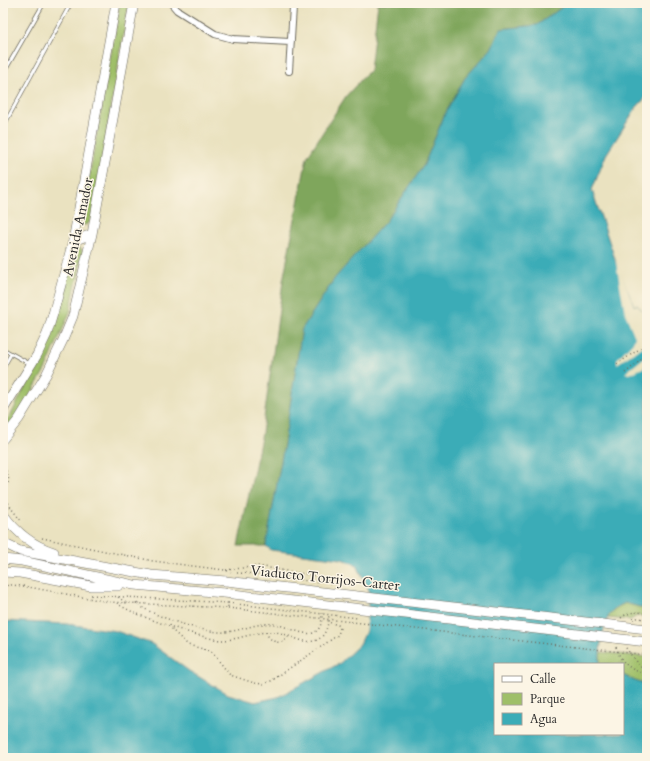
<svg xmlns="http://www.w3.org/2000/svg" width="650" height="761" font-family="Cardo,serif">
	<rect width="100%" height="100%" fill="#fcf5e5"/>
	<filter id="ink" filterUnits="userSpaceOnUse"><feTurbulence type="fractalNoise" baseFrequency=".025" numOctaves="2"/><feDisplacementMap in="SourceGraphic" scale="8" xChannelSelector="R" yChannelSelector="G"/><feConvolveMatrix kernelMatrix="1 2 1 2 8 2 1 2 1" color-interpolation-filters="sRGB"/></filter>
	<filter id="wash" filterUnits="userSpaceOnUse"><feTurbulence type="fractalNoise" baseFrequency=".012" numOctaves="4" result="noise"/><feDisplacementMap in="SourceGraphic" scale="16" xChannelSelector="R" yChannelSelector="G"/><feGaussianBlur stdDeviation="0.9" result="paint"/><feColorMatrix in="noise" values="0 0 0 0 0 0 0 0 0 0 0 0 0 0 0 0 0 1.4 0 .05"/><feComposite in="paint" operator="in"/></filter>
	<g filter="url(#wash)">
		<rect width="100%" height="100%" fill="#eae2c0"/>
		<path fill="#9fbf68" stroke="#65754a" d="M120,3H129L92,217L88,224L85,225L82,223V217Z
			M77,247L80,248L83,252L70,312L46,368L19,414L3,434V425L12,413L47,343L60,307L74,250Z
			M625,603L640,607H647V617L637,616L630,620L607,618L614,609Z
			M600,652L647,657V685L635,681L623,675V664H600Z"/>
		<path fill="#7fa65c" stroke="#556844" d="M378,3H568L537,25L501,29L491,49L465,78L444,116L424,165L386,221L335,278L302,329L284,445L266,546H238L262,433L283,281L307,157L346,96L370,70Z"/>
		<path fill="#3bacb7" stroke="#336c71" d="M568,3H647V96L636,108L606,155L592,190L618,268L634,306L637,305L647,316V342L644,346L647,350V607H640L625,603C622,605 617,606 614,609C603,618 599,650 600,664H495V734H623V675L635,681L647,685V758H3V621L67,624L116,631L152,644L189,671L228,694L255,702L278,697L340,663L360,644L366,631L369,590L357,565L342,559L271,550L266,546L284,445L302,329L335,278L386,221L424,165L444,116L465,78L491,49L501,29L537,25Z"/>
		<path fill="#eae2c0" d="M615,257L634,306L637,305L647,316V342L645,345L647,344V350L644,346L617,364V359L633,342L635,337L625,313Z
			M647,355V366L630,374L625,373Z"/>
	</g>
	<g filter="url(#ink)">
		<g fill="none" stroke-linecap="round" stroke-linejoin="round">
			<defs>
				<path id="lane" d="M3,11L7,3
					M3,74L44,3
					M3,127L71,3
					M3,349L30,364
					M3,368L11,354"/>
				<path id="street" d="M171,3L177,10L215,34L233,39L290,42
					M289,71L293,7L292,3"/>
				<path id="secondary" d="M73,241L92,234
					M3,410L37,355L47,334L53,314L73,241L116,3
					M3,439L19,419L46,375L63,340L73,316L92,234L134,3
					M3,514C16,532 33,546 54,552
					M3,543L20,551L151,575L226,581
					M3,559L22,561L134,585L224,593
					M3,572L20,573L91,586H118"/>
			</defs>
			<use href="#lane" stroke="#6e6b5f" stroke-width="4.5"/>
			<use href="#street" stroke="#6e6b5f" stroke-width="8"/>
			<use href="#secondary" stroke="#6e6b5f" stroke-width="10"/>
			<path stroke="#6e6b5f" stroke-width="1.5" stroke-dasharray="1 3" stroke-linecap="butt" d="M617,364L644,346
				M625,373L647,355
				M3,468L7,472L9,481L3,492
				M3,492L11,508L22,522
				M42,538L153,561L225,570L231,572
				M226,570L258,566L322,577L327,579L330,584
				M237,573L265,574L320,583
				M3,586L11,585L23,586L109,602L228,608V603L91,595
				M118,597L126,603
				M117,603C129,614 206,640 222,640C239,640 256,631 273,632C287,632 303,646 317,640C327,635 328,624 329,614
				M136,603C149,615 207,634 225,632C242,631 257,622 274,624C285,625 306,638 315,632C322,628 322,619 322,613
				M621,618C629,611 637,612 647,613
				M633,619L637,618L647,619
				M170,625L173,631L188,645L211,651L230,675L254,683L263,684L271,681L338,635L340,628L338,625L328,622
				M266,632C270,643 283,647 289,635
				M616,647C622,665 630,669 647,675
				M626,648L640,667L647,668"/>
			<use href="#lane" stroke="#fff" stroke-width="3"/>
			<use href="#street" stroke="#fff" stroke-width="6"/>
			<use href="#secondary" stroke="#fff" stroke-width="9"/>
			<defs>
				<path id="secondary-bridge" d="M226,581L647,629
					M224,593L647,642"/>
			</defs>
			<use href="#secondary-bridge" stroke="#6e6b5f" stroke-width="10" stroke-linecap="butt"/>
			<path stroke="#6e6b5f" stroke-width="1.5" stroke-dasharray="1 3" stroke-linecap="butt" d="M228,603L358,618
				M228,608L647,655"/>
			<use href="#secondary-bridge" stroke="#fff" stroke-width="9"/>
		</g>
	</g>
	<g text-anchor="middle" dominant-baseline="central" stroke-width="3" stroke-linejoin="round" paint-order="stroke">
		<g font-size="14" fill="#2b2b2b" stroke="#fcf5e5">
			<text transform="translate(78 227) rotate(-78)">Avenida Amador</text>
			<text transform="translate(325 578) rotate(6)">Viaducto Torrijos-Carter</text>
		</g>
	</g>
	<rect width="650" height="761" fill="none" stroke="#fcf5e5" stroke-width="16"/>
	<rect x="494" y="663" width="130" height="72" fill="#fcf5e5" stroke="#a8a49b"/>
	<rect x="502" y="676" width="20" height="6" fill="#ffffff" stroke="#a8a49b"/>
	<text x="530" y="683" font-size="12" fill="#2b2b2b">Calle</text>
	<rect x="502" y="693" width="20" height="12" fill="#9fbf68" stroke="#a8a49b"/>
	<text x="530" y="703" font-size="12" fill="#2b2b2b">Parque</text>
	<rect x="502" y="713" width="20" height="12" fill="#3bacb7" stroke="#a8a49b"/>
	<text x="530" y="723" font-size="12" fill="#2b2b2b">Agua</text>
</svg>
